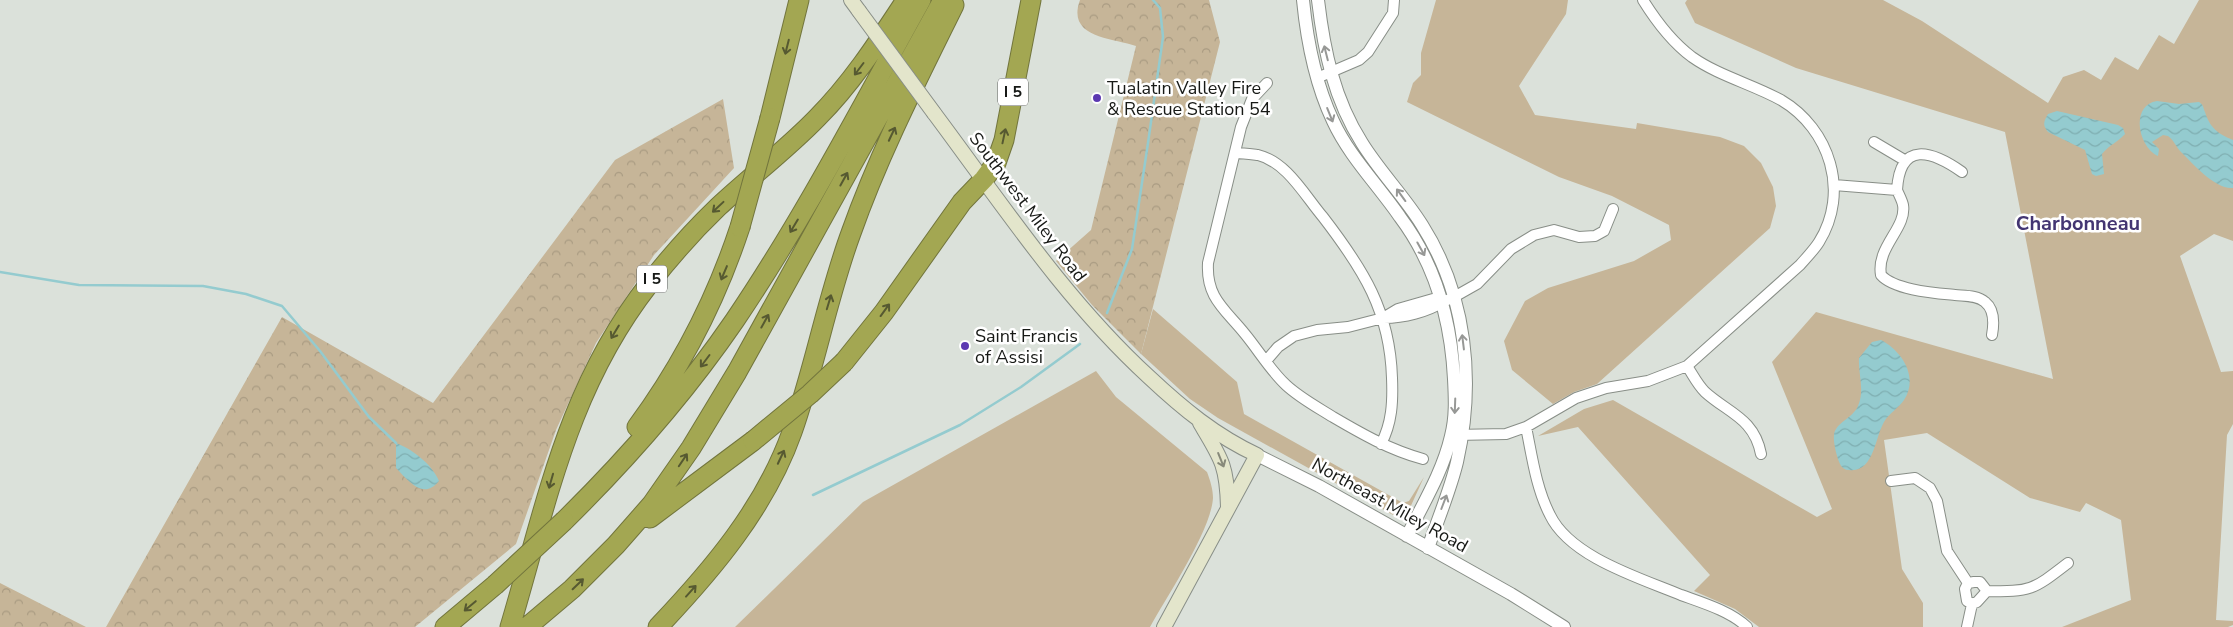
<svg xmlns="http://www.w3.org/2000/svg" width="2233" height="627" font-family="'Nunito Sans',sans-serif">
	<defs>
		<pattern id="forest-crowns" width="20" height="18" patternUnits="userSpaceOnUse" patternTransform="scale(1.25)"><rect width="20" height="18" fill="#c6b598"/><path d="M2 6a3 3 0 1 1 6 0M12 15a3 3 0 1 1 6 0" fill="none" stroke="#a99b82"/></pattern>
		<pattern id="water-waves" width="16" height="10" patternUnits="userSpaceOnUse" patternTransform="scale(1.25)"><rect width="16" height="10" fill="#94cbcf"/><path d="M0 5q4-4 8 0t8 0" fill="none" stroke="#7faeb1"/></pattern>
	</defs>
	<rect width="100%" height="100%" fill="#dbe1da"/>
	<path fill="#c6b598" d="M1436,0H1568L1566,14L1519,86L1535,115L1636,129L1637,123L1720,137L1744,146L1761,163L1773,187L1776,206L1770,228L1597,384L1574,392L1553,404L1512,370L1504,341L1525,301L1548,288L1634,261L1671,240L1669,225L1612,196L1559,177L1407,102L1413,83L1421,75V53Z
		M1687,0H1883L1922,21L2048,103L2063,77L2084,70L2101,80L2115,57L2138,70L2159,35L2174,44L2199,0H2233V241L2214,234L2180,256L2221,372L2233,371V424L2227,435L2216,620L2233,621V625L2228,627H2062L2131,600L2121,520L2086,503L2080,512L2030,498L1927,433L1884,440L1902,569L1923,603V627H1759L1735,609L1694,591L1710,575L1578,427L1538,436L1584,409L1613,400L1817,517L1832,509L1772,362L1816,312L2053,379L2005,132L1796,68L1695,23L1685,3Z
		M1153,309L1237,382L1244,414L1403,503L1409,501L1424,477L1404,521L1218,418L1190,399L1141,354Z
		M1096,371L1116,397L1207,472C1210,480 1213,489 1213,498C1211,531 1167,596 1150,627H735L863,502Z"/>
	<path fill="url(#forest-crowns)" d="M1080,0H1209L1220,42L1141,354L1092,305L1056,261L1091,230L1136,46C1112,38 1066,38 1080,0Z
		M723,99L734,168L654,255L596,343L556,430L516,544L415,627H106L282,317L433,403L615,160Z
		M0,583L86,627H0Z"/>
	<path fill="url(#water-waves)" d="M2157,101L2179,104L2199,102C2204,105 2203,108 2205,112C2210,128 2218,134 2233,140V188C2216,190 2193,164 2181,152C2176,147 2174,140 2168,136L2163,135L2152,142L2159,149L2158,156C2138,147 2130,105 2157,101Z
		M2057,111L2118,125L2123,128L2125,134C2118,142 2109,145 2102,154L2104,174L2096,176L2092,174L2085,150L2048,132C2042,125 2044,121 2048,114Z
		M1881,340C1902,351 1919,377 1904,400C1899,408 1889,413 1884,422C1875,437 1874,473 1849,470C1845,470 1842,468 1840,464C1837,458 1833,442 1834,435C1835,423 1853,418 1858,406C1865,390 1858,374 1859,358L1872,342Z
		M396,443C412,449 432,464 439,481C423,501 408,480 396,468Z"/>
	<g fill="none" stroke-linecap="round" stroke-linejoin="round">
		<path stroke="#94cbcf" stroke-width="2.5" d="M0,272L79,285L203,286L246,294L282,306L320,351L369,417L396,443
			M1107,313L1132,249L1148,143L1163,37L1160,8L1153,0
			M813,495L960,425L1021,387L1080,344"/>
		<defs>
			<path id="minor" d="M1317,78L1359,60L1368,52L1393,13L1394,0
				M1267,83L1252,99L1241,127L1208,263C1206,298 1225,309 1245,334C1259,351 1270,370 1286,385C1300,398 1317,407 1333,417C1362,434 1390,450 1423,459
				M1874,142L1906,161
				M1235,153C1243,153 1250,154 1258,155C1287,162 1305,196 1323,217C1363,269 1390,311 1392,378C1393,402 1392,423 1381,444
				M1834,185L1897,190C1899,195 1902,200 1903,205C1907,228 1876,247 1881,275C1894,290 1935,293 1955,295C1965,296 1977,295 1985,302C1995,310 1994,324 1992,335
				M1897,190C1900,140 1932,151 1962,172
				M1384,318C1404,318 1427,312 1443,302
				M1266,361L1278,347L1294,336L1317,330L1348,327L1383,318L1398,309L1433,299L1443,302L1454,297L1477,284L1511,249L1534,235L1554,230L1579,237L1595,236L1604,231L1613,209
				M1687,366C1693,375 1697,384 1705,392C1728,413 1754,418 1761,454
				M1526,427C1532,456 1536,488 1550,515C1570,557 1640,578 1681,595C1703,603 1730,611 1747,627
				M1455,435L1506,434L1526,427L1576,398L1606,388L1648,381L1687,366L1800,265C1807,257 1814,250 1819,242C1850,192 1830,129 1781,100C1752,84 1719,76 1692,57C1672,42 1656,21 1643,0
				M1891,481L1915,478L1930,488L1937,501L1947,551L1968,583
				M1974,582H1980L1987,591L1977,602L1972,604L1967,601L1965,589L1968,583Z
				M1987,591C2031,592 2033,590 2068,563
				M1967,627L1972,604"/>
			<path id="tertiary" d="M1303,0C1307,41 1315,83 1333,121C1349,156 1378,185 1400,217C1436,265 1451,320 1454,379C1455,398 1456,417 1451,436C1443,471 1423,504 1407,536
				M1318,0C1324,51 1334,99 1362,143C1380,172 1404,196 1422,225C1467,296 1475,382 1457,462C1450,491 1438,519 1428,548
				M1257,455L1319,486L1511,594L1564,627"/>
			<path id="secondary" d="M851,0L859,11
				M934,113C1002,204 1065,300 1149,377C1182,408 1216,436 1257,455L1164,627
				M1200,423C1221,458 1227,465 1228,507"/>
			<path id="motorway" d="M770,118L799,0
				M844,362L884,312L962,202L984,179L996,163L1004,140L1031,0
				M637,427C682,366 716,300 740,227
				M650,518L753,441
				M564,521C627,459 685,393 735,320C804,218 861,108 921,0
				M445,627L495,585
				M510,627C547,503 567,389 649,284C670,257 693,231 718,207C750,177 786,150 817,118C852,83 879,41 906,0
				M527,627L572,589L616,545L652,504L691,448L737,372L943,0
				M658,627C712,570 765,508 792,432C815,367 827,298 851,233C879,154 917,80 954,5"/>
		</defs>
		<use href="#minor" stroke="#888e87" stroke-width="12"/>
		<use href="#tertiary" stroke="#888e87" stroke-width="14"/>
		<use href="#secondary" stroke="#888e87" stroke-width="16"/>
		<use href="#motorway" stroke="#72753d" stroke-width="21"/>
		<use href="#minor" stroke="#fff" stroke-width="10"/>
		<use href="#tertiary" stroke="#fff" stroke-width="12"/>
		<use href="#secondary" stroke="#e3e5cb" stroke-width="14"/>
		<use href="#motorway" stroke="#a3a752" stroke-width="19"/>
		<defs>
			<path id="secondary-bridge" d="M859,11L934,113"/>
			<path id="motorway-bridge" d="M740,227L770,118
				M753,441L810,394L844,362
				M495,585L564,521"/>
		</defs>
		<use href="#secondary-bridge" stroke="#888e87" stroke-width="16" stroke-linecap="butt"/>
		<use href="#motorway-bridge" stroke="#72753d" stroke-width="21" stroke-linecap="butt"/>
		<use href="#secondary-bridge" stroke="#e3e5cb" stroke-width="14"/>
		<use href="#motorway-bridge" stroke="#a3a752" stroke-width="19"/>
	</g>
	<defs><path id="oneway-shaft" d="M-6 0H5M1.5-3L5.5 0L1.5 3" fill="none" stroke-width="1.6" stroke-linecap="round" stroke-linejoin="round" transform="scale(1.25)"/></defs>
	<g stroke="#565931">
		<use href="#oneway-shaft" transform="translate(787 47) rotate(104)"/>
		<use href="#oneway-shaft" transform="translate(859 69) rotate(127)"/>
		<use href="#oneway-shaft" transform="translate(892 134) rotate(-65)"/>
		<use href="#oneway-shaft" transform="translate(1004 136) rotate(-78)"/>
		<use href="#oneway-shaft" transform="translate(844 179) rotate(-61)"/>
		<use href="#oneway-shaft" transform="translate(718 207) rotate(137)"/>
		<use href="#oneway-shaft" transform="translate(794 226) rotate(121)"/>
		<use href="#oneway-shaft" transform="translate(724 273) rotate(113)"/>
		<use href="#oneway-shaft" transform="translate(829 302) rotate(-73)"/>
		<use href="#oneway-shaft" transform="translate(885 310) rotate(-54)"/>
		<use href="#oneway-shaft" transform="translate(765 321) rotate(-61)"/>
		<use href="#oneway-shaft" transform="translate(615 332) rotate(121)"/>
		<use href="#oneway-shaft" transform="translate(705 361) rotate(127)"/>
		<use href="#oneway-shaft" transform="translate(781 457) rotate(-65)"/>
		<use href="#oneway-shaft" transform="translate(683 460) rotate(-56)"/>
		<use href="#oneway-shaft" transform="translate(551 481) rotate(106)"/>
		<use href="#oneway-shaft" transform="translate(578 584) rotate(-44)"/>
		<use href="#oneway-shaft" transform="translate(691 591) rotate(-48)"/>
		<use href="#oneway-shaft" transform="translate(470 606) rotate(140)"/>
	</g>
	<g stroke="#979896">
		<use href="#oneway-shaft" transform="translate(1326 53) rotate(-104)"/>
		<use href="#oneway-shaft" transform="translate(1330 115) rotate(68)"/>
		<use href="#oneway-shaft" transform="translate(1401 195) rotate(-126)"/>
		<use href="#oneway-shaft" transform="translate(1421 249) rotate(61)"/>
		<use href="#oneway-shaft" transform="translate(1463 342) rotate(-97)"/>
		<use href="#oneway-shaft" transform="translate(1455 406) rotate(92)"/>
		<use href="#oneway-shaft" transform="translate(1444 502) rotate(-69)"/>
	</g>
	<use stroke="#87897a" href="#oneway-shaft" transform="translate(1221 460) rotate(68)"/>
	<g fill="#5c39b1" stroke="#fff" stroke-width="2">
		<circle cx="1097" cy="98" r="5"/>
		<circle cx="965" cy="346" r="5"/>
	</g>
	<g text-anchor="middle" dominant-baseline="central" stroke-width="5" stroke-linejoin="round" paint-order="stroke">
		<g fill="#fff" stroke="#5d5e5c" stroke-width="1">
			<rect x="998" y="78.5" width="30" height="27" rx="4"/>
			<rect x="637" y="265.5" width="30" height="27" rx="4"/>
		</g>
		<g font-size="16" font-weight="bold" fill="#171916">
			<text x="1013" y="92">I 5</text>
			<text x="652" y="279">I 5</text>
		</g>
		<g font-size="18" fill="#171916" stroke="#fff" text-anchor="start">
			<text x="1107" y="88">Tualatin Valley Fire<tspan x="1107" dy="21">&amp; Rescue Station 54</tspan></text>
			<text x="975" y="336">Saint Francis<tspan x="975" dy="21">of Assisi</tspan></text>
		</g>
		<g font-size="18" fill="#171916" stroke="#fff">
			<text transform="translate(1028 207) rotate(53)">Southwest Miley Road</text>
			<text transform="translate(1390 505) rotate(29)">Northeast Miley Road</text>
		</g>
		<g font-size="20" font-weight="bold" fill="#433572" stroke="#fff">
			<text x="2078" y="223">Charbonneau</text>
		</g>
	</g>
</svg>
